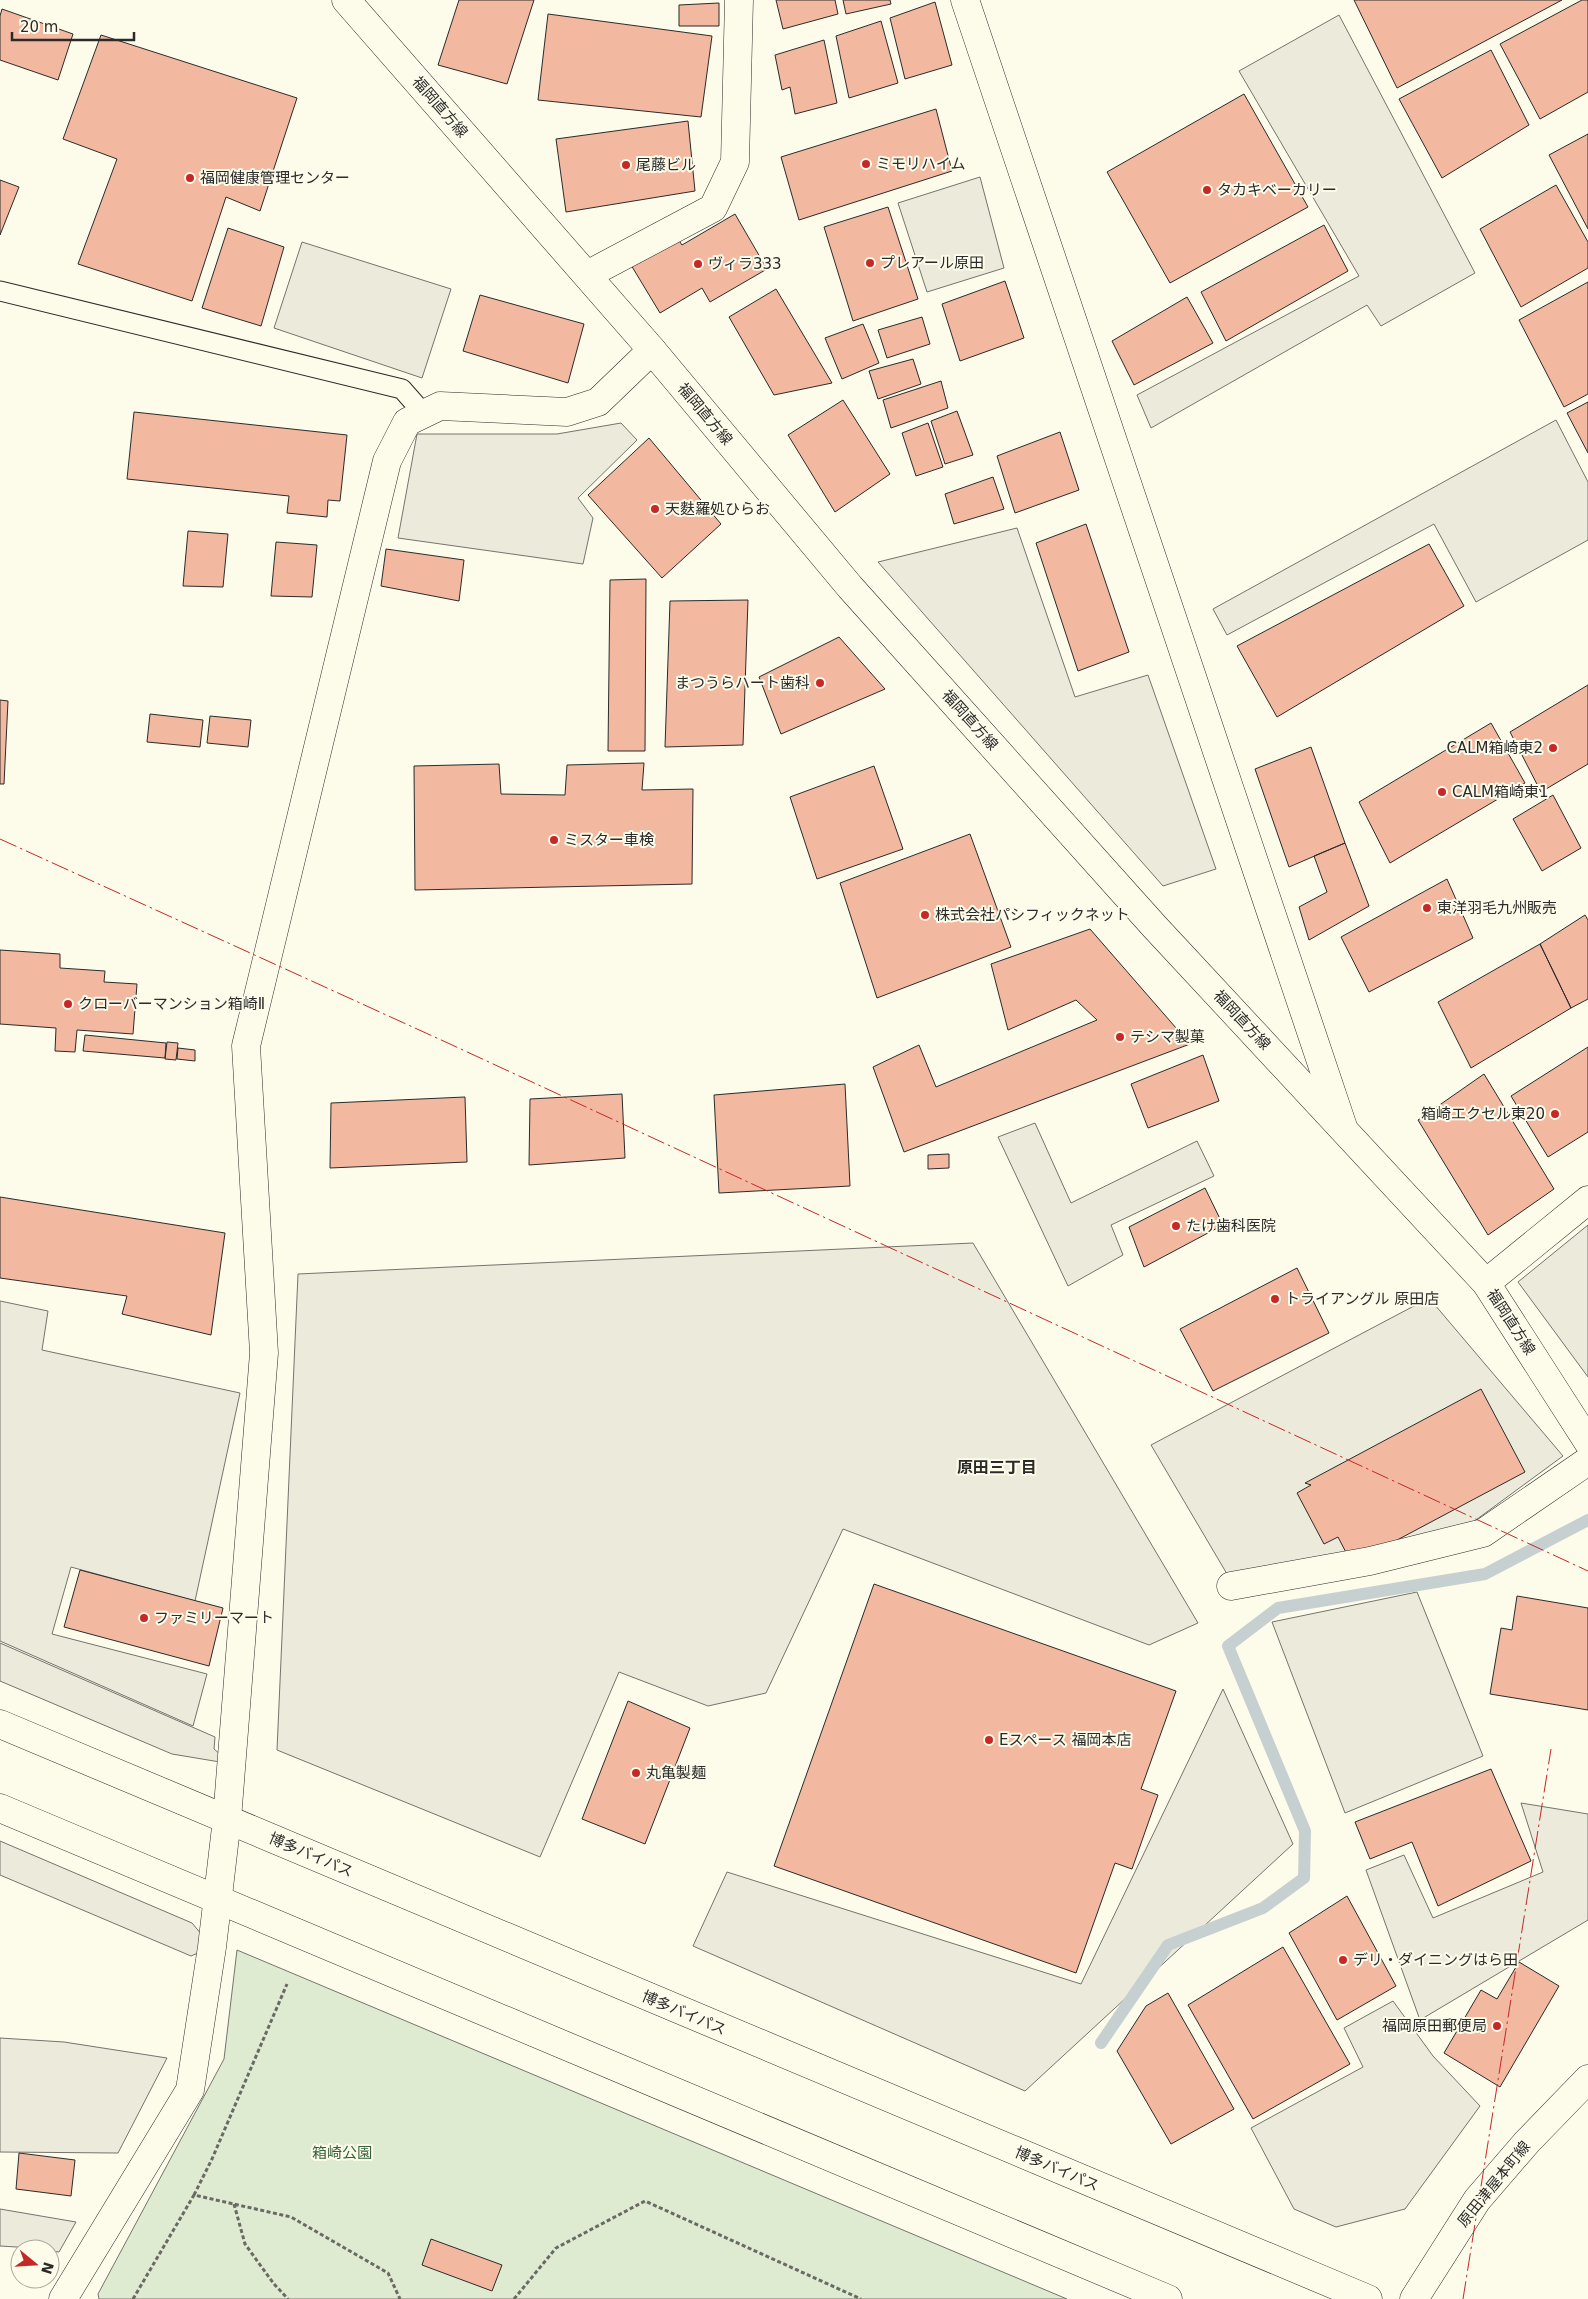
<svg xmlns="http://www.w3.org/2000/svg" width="1588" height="2299" font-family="'DejaVu Sans','Noto Sans JP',sans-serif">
	<rect width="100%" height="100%" fill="#fdfbea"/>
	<path fill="#deebd1" stroke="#74746e" d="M237,1950L1067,2299H99L98,2294L224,2059Z"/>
	<path fill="#eceadb" stroke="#74746e" d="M1339,15L1475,273L1381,326L1367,305L1151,428L1137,395L1359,276L1239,71Z
		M980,177L1004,268L927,292L898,203Z
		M302,242L451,289L422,378L274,328Z
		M1556,420L1588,482V540L1476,602L1434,524L1227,635L1213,609Z
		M621,423L637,440L578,498L593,518L583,564L398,538L417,434H557Z
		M1017,528L1075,697L1148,675L1216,869L1163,886L878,562Z
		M1035,1123L1071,1203L1197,1141L1214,1176L1111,1225L1123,1255L1068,1286L998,1137Z
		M1588,1225V1377L1518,1282Z
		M973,1243L1198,1623L1149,1645L843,1529L766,1693L708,1706L619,1672L540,1857L277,1750L298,1274Z
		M1429,1298L1563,1456L1469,1525L1351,1553L1227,1574L1151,1445Z
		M0,1301L48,1311L42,1350L240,1393L195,1601L71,1567L52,1634L207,1674L193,1726L0,1641Z
		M1417,1592L1483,1756L1345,1813L1272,1622Z
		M0,1643L215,1737L214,1749L232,1764L172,1754L0,1681Z
		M1223,1689L1293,1844L1025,2091L693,1946L727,1872L1081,1984Z
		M1521,1803L1588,1814V1920L1420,2020L1366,1870L1404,1855L1433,1918L1543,1872Z
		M0,1841L192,1923L212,1947L191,1956L0,1875Z
		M1393,2001L1433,2056L1480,2106L1405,2209L1336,2227L1294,2209L1251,2128L1363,2067L1344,2028Z
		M0,2038L64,2042L167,2058L118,2153L0,2152Z
		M0,2209L76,2222L59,2252L50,2251V2249L0,2246Z"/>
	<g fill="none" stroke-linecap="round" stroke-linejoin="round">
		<path stroke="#c7d0d0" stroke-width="12" d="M1101,2043L1168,1945L1263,1908L1304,1878L1305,1831L1228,1646L1278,1608L1485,1574L1588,1520"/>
	</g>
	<path fill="#f2b8a0" stroke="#2b2b2b" d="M459,0H534L507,84L438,65Z
		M776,0H835L838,14L783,29Z
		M843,0H890L891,4L846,14Z
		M1354,0H1562L1397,88Z
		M1582,0H1588V92L1540,119L1500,44Z
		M935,2L952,65L905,79L890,18Z
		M719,3V26H679V5Z
		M2,9L73,34L58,80L0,60V16Z
		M548,14L712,36L701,117L538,100Z
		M881,21L898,83L849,98L836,36Z
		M101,35L297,98L260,211L226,197L192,301L78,264L117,159L63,139Z
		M824,40L837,103L795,114L790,87L782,90L775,55Z
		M1491,50L1529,125L1442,178L1399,99Z
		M1244,94L1308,207L1170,283L1107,172Z
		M936,109L952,171L799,220L781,157Z
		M688,121L695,191L566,212L556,139Z
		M1588,134V229L1549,155Z
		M0,180L19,187L0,235Z
		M1556,185L1588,242V268L1521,307L1480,229Z
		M888,207L918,299L853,321L824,227Z
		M735,214L767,269L710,302L702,288L660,313L628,260L674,233L682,245Z
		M1324,225L1348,271L1226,341L1201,292Z
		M228,228L284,247L261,326L202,308Z
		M1005,281L1024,338L960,361L942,304Z
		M1588,282V394L1564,407L1519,320Z
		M776,289L832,383L774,395L729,317Z
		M480,295L584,324L568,383L463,351Z
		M1187,297L1213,343L1134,385L1112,341Z
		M922,317L930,344L887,358L878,330Z
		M863,324L879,363L842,379L825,338Z
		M913,359L921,384L878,399L869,371Z
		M941,381L948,408L891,428L883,400Z
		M843,400L890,474L835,512L788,435Z
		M1588,402V453L1567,413Z
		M957,411L973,455L945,464L931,421Z
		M134,412L347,435L340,501L328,500L327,517L287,513L289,496L127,479Z
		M928,423L943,467L916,476L902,433Z
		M1060,432L1079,490L1015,513L997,456Z
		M649,438L721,524L662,578L588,495Z
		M993,477L1004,509L954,524L945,494Z
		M1086,524L1129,652L1078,671L1036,543Z
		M188,531L228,534L223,587L183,586Z
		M276,542L317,545L312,597L271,596Z
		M1429,544L1464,606L1277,717L1237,646Z
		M386,549L464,560L459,601L381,586Z
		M646,579L645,751H608L610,580Z
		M748,600L743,745L665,747L670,601Z
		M839,637L885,689L781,734L759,677Z
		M1588,685V764L1541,792L1510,732Z
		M0,700L8,701L4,784H0Z
		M150,714L203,720L200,747L147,742Z
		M210,716L251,720L248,747L207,743Z
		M1491,723L1525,783L1390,863L1359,802Z
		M1311,747L1345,843L1289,867L1255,769Z
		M644,763L642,790L693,789L692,884L415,890L414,766L499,764L501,794L565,795L567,765Z
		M874,766L903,849L817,879L790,797Z
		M1553,795L1581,848L1542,871L1513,819Z
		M970,834L1011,947L877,998L840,883Z
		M1345,843L1369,906L1309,940L1299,907L1327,892L1314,856Z
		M1447,879L1473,938L1369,992L1341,937Z
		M1585,915L1588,920V999L1571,1008L1540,944Z
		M1090,929L1190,1044L904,1152L873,1067L919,1045L936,1087L1097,1020L1076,1000L1008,1030L991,964Z
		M1540,944L1571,1008L1471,1068L1438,1002Z
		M0,950L60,954V968L105,971L104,982L137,984L133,1034L77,1030L75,1052L55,1051L56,1028L0,1024Z
		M85,1035L166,1043L165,1058L83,1051Z
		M167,1042L178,1043L176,1060L165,1059Z
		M1588,1047V1132L1548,1157L1511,1096Z
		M178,1048L195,1050V1061L177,1059Z
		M1203,1055L1219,1101L1148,1128L1131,1084Z
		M1484,1074L1554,1189L1488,1235L1418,1120Z
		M845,1084L850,1186L719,1193L714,1095Z
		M622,1094L625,1158L529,1165L530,1099Z
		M465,1097L467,1162L330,1168L331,1103Z
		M949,1154V1168L928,1169V1155Z
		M1205,1188L1223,1225L1144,1267L1129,1227Z
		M0,1197L225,1233L211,1335L122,1314L127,1296L0,1278Z
		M1297,1268L1329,1333L1213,1391L1180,1329Z
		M1481,1389L1525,1472L1352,1564L1338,1537L1324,1544L1297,1493L1311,1485L1305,1483Z
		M80,1570L223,1608L209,1666L64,1627Z
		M874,1584L1176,1691L1141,1789L1158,1795L1132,1869L1115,1863L1076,1973L774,1866Z
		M1517,1596L1588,1608V1710L1490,1694L1501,1628L1512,1630Z
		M628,1701L690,1728L645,1844L582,1819Z
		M1491,1769L1531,1861L1438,1906L1412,1842L1370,1859L1355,1822Z
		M1347,1896L1396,1986L1337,2020L1289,1933Z
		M1283,1947L1350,2064L1253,2119L1188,2005Z
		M1519,1962L1559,1986L1500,2087L1444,2053L1481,1990L1497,1999Z
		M1168,1993L1234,2109L1171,2144L1117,2051L1146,2006Z
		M19,2153L75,2160L71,2196L16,2189Z
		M431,2239L502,2265L492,2291L422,2265Z"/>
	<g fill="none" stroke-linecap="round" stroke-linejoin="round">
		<defs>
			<path id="service" d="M0,291L402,389L424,414"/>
			<path id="minor" d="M965,0L1343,1127
				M587,275L713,208L735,162L739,0
				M1486,1283L1588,1200
				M1231,1586L1370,1561L1483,1533L1588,1461
				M63,2299L190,2090L212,1947L227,1819L264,1353L246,1046L387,461L407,422L440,406L567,412L598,402L652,350"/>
			<path id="tertiary" d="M1414,2299L1477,2200L1527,2142L1588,2079"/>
			<path id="primary" d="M346,0L652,350L850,587L1154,926L1486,1283L1588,1442"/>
			<path id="trunk" d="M0,1724L1368,2299
				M0,1808L1168,2299"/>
		</defs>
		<use href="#service" stroke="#2b2b2b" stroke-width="21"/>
		<use href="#minor" stroke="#2b2b2b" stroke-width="29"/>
		<use href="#tertiary" stroke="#2b2b2b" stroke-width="29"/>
		<use href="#primary" stroke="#2b2b2b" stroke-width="29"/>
		<use href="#trunk" stroke="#2b2b2b" stroke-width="29"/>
		<path stroke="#6a6964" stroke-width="3" stroke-dasharray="4 2.5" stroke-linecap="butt" d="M194,2195L212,2159L287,1984
			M234,2204L245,2244L274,2284L288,2299
			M133,2299L194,2195L291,2217L388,2273L400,2299
			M514,2299L556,2248L645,2201L861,2299"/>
		<use href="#service" stroke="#fdfbea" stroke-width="19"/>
		<use href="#minor" stroke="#fdfbea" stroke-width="28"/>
		<use href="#tertiary" stroke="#fdfbea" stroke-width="28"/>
		<use href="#primary" stroke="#fdfbea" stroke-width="28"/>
		<use href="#trunk" stroke="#fdfbea" stroke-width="28"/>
		<path stroke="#c62828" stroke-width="1" stroke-dasharray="18 4 2.5 4" stroke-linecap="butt" d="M0,839L450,1044L1588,1571
			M1463,2299L1551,1749"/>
	</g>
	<g fill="#c62828" stroke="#fdfbea" stroke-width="2">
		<circle cx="866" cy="164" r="5"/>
		<circle cx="626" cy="165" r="5"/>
		<circle cx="190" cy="178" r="5"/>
		<circle cx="1207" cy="190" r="5"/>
		<circle cx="870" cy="263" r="5"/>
		<circle cx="698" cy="264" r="5"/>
		<circle cx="655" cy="509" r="5"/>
		<circle cx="820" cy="683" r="5"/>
		<circle cx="1553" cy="748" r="5"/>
		<circle cx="1442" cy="792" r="5"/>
		<circle cx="554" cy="840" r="5"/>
		<circle cx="1427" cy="908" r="5"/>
		<circle cx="925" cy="915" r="5"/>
		<circle cx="68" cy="1004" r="5"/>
		<circle cx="1120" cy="1037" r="5"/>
		<circle cx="1555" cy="1114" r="5"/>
		<circle cx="1176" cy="1226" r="5"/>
		<circle cx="1275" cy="1299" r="5"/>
		<circle cx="144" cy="1618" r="5"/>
		<circle cx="989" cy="1740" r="5"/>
		<circle cx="636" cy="1773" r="5"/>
		<circle cx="1343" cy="1960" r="5"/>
		<circle cx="1497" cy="2026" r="5"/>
	</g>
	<g text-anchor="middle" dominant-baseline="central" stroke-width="4" stroke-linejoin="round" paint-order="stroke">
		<g font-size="15" fill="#2b2b2b" stroke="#fdfbea">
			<text transform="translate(440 107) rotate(49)">福岡直方線</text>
			<text transform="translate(705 414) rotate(50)">福岡直方線</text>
			<text transform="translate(970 720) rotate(48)">福岡直方線</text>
			<text transform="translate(1242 1020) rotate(47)">福岡直方線</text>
			<text transform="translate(1511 1322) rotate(57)">福岡直方線</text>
			<text transform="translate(311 1855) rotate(23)">博多バイパス</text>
			<text transform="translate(684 2013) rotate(23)">博多バイパス</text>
			<text transform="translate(1057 2169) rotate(23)">博多バイパス</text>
			<text transform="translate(1494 2184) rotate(-51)">原田津屋本町線</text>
		</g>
		<g font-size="15" fill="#2b2b2b" stroke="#fdfbea" text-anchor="start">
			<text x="876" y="164">ミモリハイム</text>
			<text x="636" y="165">尾藤ビル</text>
			<text x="200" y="178">福岡健康管理センター</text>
			<text x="1217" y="190">タカキベーカリー</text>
			<text x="880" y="263">プレアール原田</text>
			<text x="708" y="264">ヴィラ333</text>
			<text x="665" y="509">天麩羅処ひらお</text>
			<text x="810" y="683" text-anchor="end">まつうらハート歯科</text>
			<text x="1543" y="748" text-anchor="end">CALM箱崎東2</text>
			<text x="1452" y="792">CALM箱崎東1</text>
			<text x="564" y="840">ミスター車検</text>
			<text x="1437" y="908">東洋羽毛九州販売</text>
			<text x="935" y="915">株式会社パシフィックネット</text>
			<text x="78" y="1004">クローバーマンション箱崎Ⅱ</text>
			<text x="1130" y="1037">テシマ製菓</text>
			<text x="1545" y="1114" text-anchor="end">箱崎エクセル東20</text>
			<text x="1186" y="1226">たけ歯科医院</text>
			<text x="1285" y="1299">トライアングル 原田店</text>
			<text x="154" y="1618">ファミリーマート</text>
			<text x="999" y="1740">Eスペース 福岡本店</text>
			<text x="646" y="1773">丸亀製麺</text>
			<text x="1353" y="1960">デリ・ダイニングはら田</text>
			<text x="1487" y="2026" text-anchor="end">福岡原田郵便局</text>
		</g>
		<g font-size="15" fill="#34623c" stroke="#fdfbea">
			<text x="342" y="2153">箱崎公園</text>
		</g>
		<g font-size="16" font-weight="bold" fill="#2b2b2b" stroke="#fdfbea">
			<text x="997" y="1467">原田三丁目</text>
		</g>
	</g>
	<g transform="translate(35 2264) rotate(108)"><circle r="24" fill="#fdfbea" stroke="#a9a89e"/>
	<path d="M0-4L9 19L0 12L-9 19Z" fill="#c62828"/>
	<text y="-8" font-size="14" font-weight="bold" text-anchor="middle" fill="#2b2b2b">N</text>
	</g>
	<path d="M12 32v8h122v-8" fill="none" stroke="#2b2b2b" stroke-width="2.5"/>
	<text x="20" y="32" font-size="15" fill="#2b2b2b" stroke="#fdfbea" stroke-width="4" paint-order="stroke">20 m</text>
</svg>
